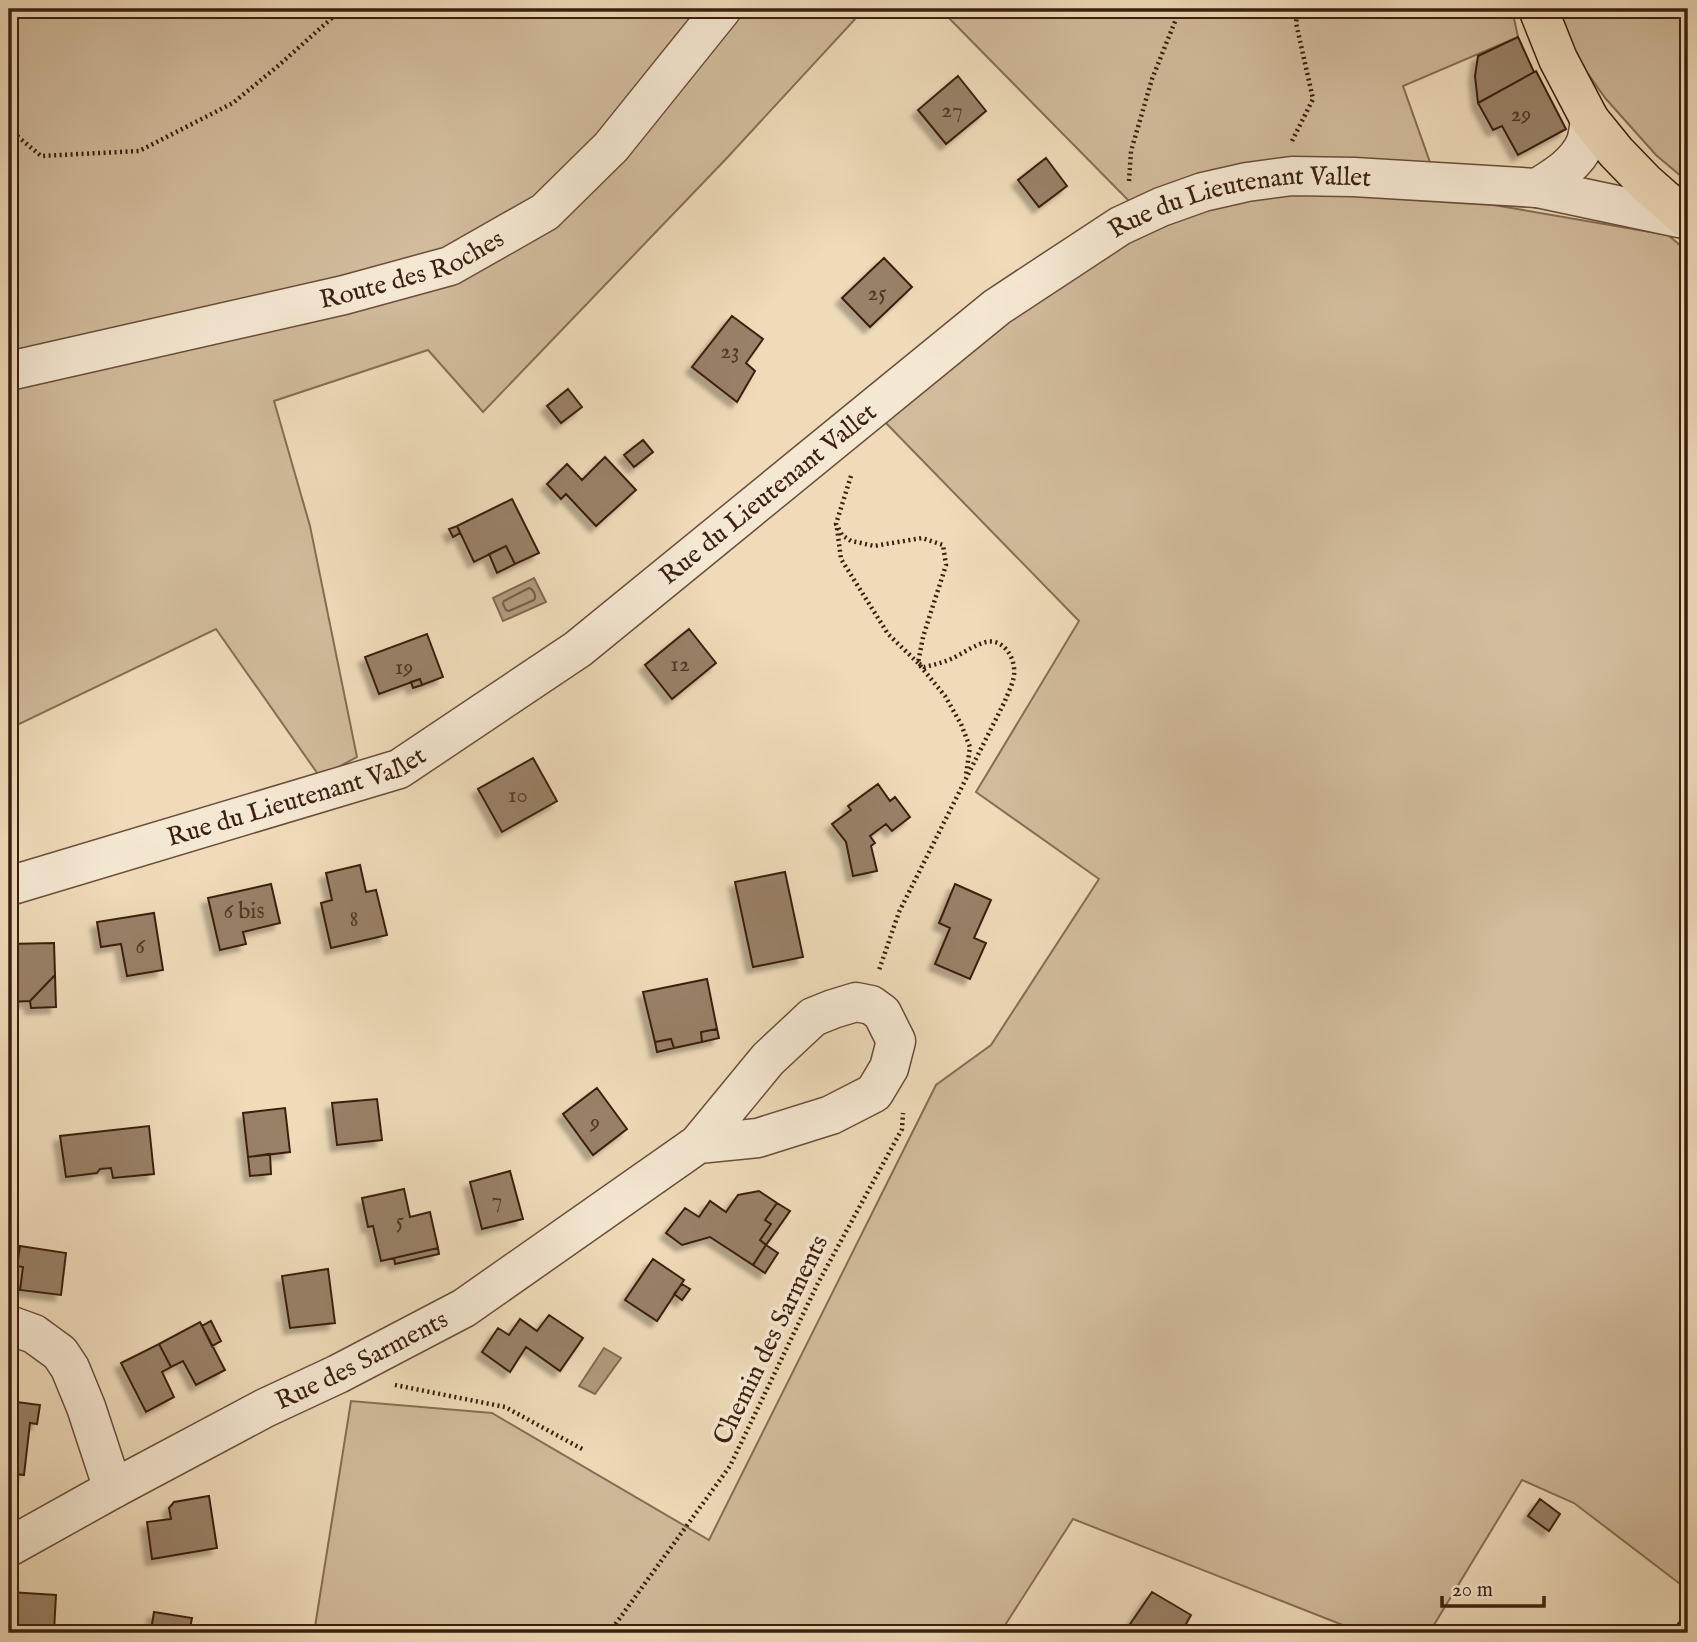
<svg xmlns="http://www.w3.org/2000/svg" width="1697" height="1642" font-family="'IM FELL English',serif">
	<defs>
		<filter id="shadow"><feDropShadow dx="-6" dy="6" stdDeviation="2" flood-color="#0004"/></filter>
	</defs>
	<rect width="100%" height="100%" fill="#efdbb9"/>
	<filter id="stains"><feTurbulence type="fractalNoise" baseFrequency=".00286" numOctaves="4"/><feColorMatrix values="0 0 0 0 .2 0 0 0 0 .09 0 0 0 0 .02 0 0 0 .5 -.17"/></filter>
	<radialGradient id="worn" r=".72"><stop offset=".6" stop-color="#630" stop-opacity="0"/><stop offset="1" stop-color="#630" stop-opacity=".3"/></radialGradient>
	<path fill="#d1bb9c" stroke="#866d55" stroke-width="2" d="M9,9H872L856,18L725,160L483,412L428,350L274,401L310,526L357,757L320,777L216,629L9,729Z
		M940,9H1512L1518,37L1403,86L1442,196L1668,235L1688,252V1590L1574,1503L1522,1480L1429,1633H1363L1073,1519L1000,1633H314L351,1401L492,1413L709,1540L936,1085L991,1045L1099,879L976,792L1079,621L883,420L1129,201Z
		M1556,9H1688V182L1656,155L1606,99L1560,35Z"/>
	<path fill="#b29b7f" stroke="#836952" stroke-width="2" d="M534,578L546,602L503,621L493,598Z
		M604,1348L621,1358L595,1394L579,1386Z"/>
	<g fill="none" stroke-linecap="round" stroke-linejoin="round">
		<path stroke="#775d46" stroke-width="2" d="M529,588C533,589 537,596 534,600L509,611L506,610L503,604L504,601Z"/>
	</g>
	<path fill="#998167" stroke="#3c1f0e" stroke-width="2" filter="url(#shadow)" d="M1518,37L1534,72L1478,103L1475,76L1478,56Z
		M1536,71L1566,129L1518,155L1502,126L1493,130L1478,103Z
		M958,76L986,111L946,144L918,110Z
		M1046,158L1067,186L1039,207L1018,180Z
		M884,258L912,287L870,327L842,298Z
		M732,316L763,339L746,363L755,371L737,402L692,367Z
		M568,389L582,407L561,423L547,406Z
		M643,440L653,452L634,467L624,455Z
		M605,457L636,490L596,526L566,494L561,499L547,484L567,464L582,480Z
		M512,499L539,553L515,564L506,546L474,562L457,526Z
		M457,526L460,533L453,537L449,529Z
		M506,546L515,564L497,573L489,554Z
		M689,629L716,663L672,699L645,665Z
		M427,634L443,677L422,685L420,679L379,694L365,657Z
		M420,679L422,685L413,688L411,682Z
		M533,758L557,801L502,832L478,789Z
		M878,784L890,801L895,797L910,817L892,831L886,824L870,836L875,843L871,846L877,871L853,876L846,842L832,824L851,810L848,806Z
		M360,865L366,892L376,890L387,935L331,948L321,903L332,900L326,873Z
		M785,872L803,957L753,967L735,882Z
		M271,884L280,923L243,932L246,944L220,950L208,898Z
		M955,884L991,900L974,938L986,943L970,979L935,964L950,928L939,923Z
		M154,913L163,970L127,976L121,944L101,947L97,922Z
		M54,943L55,975L30,1001L9,1002V944Z
		M55,975L56,1007L31,1008L30,1001Z
		M707,979L717,1029L701,1032L702,1042L674,1048L671,1039L655,1042L643,992Z
		M717,1029L719,1038L702,1042L701,1032Z
		M671,1039L674,1048L657,1052L655,1042Z
		M597,1088L627,1129L593,1155L563,1114Z
		M377,1099L382,1140L337,1145L332,1103Z
		M285,1108L290,1152L248,1157L243,1113Z
		M149,1126L154,1174L113,1178L111,1168L100,1169L97,1173L66,1177L60,1136Z
		M270,1154L271,1174L250,1176L248,1157Z
		M510,1171L523,1219L482,1229L470,1182Z
		M404,1189L410,1217L430,1212L438,1248L381,1261L373,1226L368,1227L362,1198Z
		M759,1191L777,1203L765,1220L771,1224L760,1240L766,1245L753,1265L710,1237L682,1245L666,1233L685,1208L699,1217L710,1201L726,1212L738,1195Z
		M777,1203L790,1211L766,1245L760,1240L771,1224L765,1220Z
		M766,1245L778,1253L765,1273L753,1265Z
		M20,1246L66,1253L61,1295L20,1290L23,1267L17,1266Z
		M438,1248L439,1254L395,1264L394,1258Z
		M653,1259L684,1280L657,1321L625,1300Z
		M328,1269L335,1323L290,1328L282,1276Z
		M682,1284L690,1289L682,1300L674,1294Z
		M549,1315L583,1338L560,1371L526,1347L510,1372L482,1352L498,1328L509,1335L520,1319L537,1331Z
		M211,1321L221,1341L212,1346L202,1326Z
		M200,1322L225,1370L196,1385L183,1361L171,1367L159,1344Z
		M159,1344L171,1367L162,1372L174,1397L146,1412L121,1363Z
		M9,1401L40,1405L37,1424L30,1423L24,1475L9,1473Z
		M209,1496L217,1548L152,1559L147,1522L171,1519L169,1508L174,1502Z
		M1540,1499L1560,1514L1549,1531L1528,1516Z
		M9,1592L56,1595L54,1631L9,1629Z
		M1152,1592L1191,1615L1181,1633H1124Z
		M154,1612L192,1618L189,1633H137L138,1628L151,1630Z"/>
	<g fill="none" stroke-linecap="round" stroke-linejoin="round">
		<defs>
			<g id="minor">
				<path d="M1537,188C1555,177 1577,164 1586,142C1588,135 1589,127 1590,120"/>
				<path id="s1" d="M9,371L344,295L450,266L545,212L611,147L722,9"/>
				<path id="s2" d="M9,886L399,769L578,649L997,307L1120,226L1161,207L1203,192L1247,182L1292,176L1354,177L1537,188L1688,220"/>
				<path d="M9,1325L34,1334L60,1353L70,1368L86,1407L113,1489"/>
				<path id="s3" d="M9,1547L113,1489L265,1408L338,1374L464,1308L698,1144L768,1059L813,1017L833,1009L856,1002L871,1005L882,1013L896,1041L889,1068L874,1093L831,1115L758,1138L698,1144"/>
			</g>
			<path id="major" d="M1538,9L1558,59L1590,120L1616,152L1645,182L1688,220"/>
		</defs>
		<use href="#minor" stroke="#694e39" stroke-width="41"/>
		<use href="#major" stroke="#3c1f0e" stroke-width="41"/>
		<path stroke="#3c1f0e" stroke-width="4.5" stroke-dasharray="2 3.5" stroke-linecap="butt" d="M9,129L41,156L139,151L233,103L278,66L342,9
			M1292,141L1313,99L1296,23L1298,9
			M1129,181L1131,151L1152,79L1180,9
			M851,476L836,524L842,535L851,541L861,543L874,546L922,538L943,545L946,565L923,637L918,663L924,667C933,665 942,663 951,659C962,654 974,645 986,642C1004,638 1016,659 1014,675C1013,684 1008,693 1005,701L899,912L879,970
			M837,528L841,559L888,634L918,663L945,696L961,724L970,747L966,775
			M395,1385L505,1407L584,1450
			M609,1633L730,1466L818,1283L902,1129L903,1113"/>
		<use href="#minor" stroke="#f5e8d2" stroke-width="38"/>
		<use href="#major" stroke="#efdbb9" stroke-width="38"/>
		<path stroke="#3c1f0e" stroke-width="5" stroke-dasharray="12 12" stroke-linecap="butt" d="M1674,1633L1684,1617"/>
	</g>
	<g text-anchor="middle" dominant-baseline="central" stroke-width="7" stroke-linejoin="round" paint-order="stroke">
		<g font-size="23" fill="#533824">
			<text x="952" y="110">27</text>
			<text x="1521" y="114">29</text>
			<text x="877" y="293">25</text>
			<text x="730" y="351">23</text>
			<text x="680" y="664">12</text>
			<text x="404" y="667">19</text>
			<text x="518" y="795">10</text>
			<text x="244" y="911">6 bis</text>
			<text x="354" y="919">8</text>
			<text x="140" y="946">6</text>
			<text x="595" y="1122">9</text>
			<text x="497" y="1200">7</text>
			<text x="400" y="1221">5</text>
		</g>
		<g font-size="26" fill="#3c1f0e" stroke="#f5e8d2">
			<text stroke="none"><textPath href="#s2" startOffset="1435">Rue du Lieutenant Vallet</textPath></text>
			<text stroke="none"><textPath href="#s1" startOffset="416">Route des Roches</textPath></text>
			<text stroke="none"><textPath href="#s2" startOffset="868">Rue du Lieutenant Vallet</textPath></text>
			<text stroke="none"><textPath href="#s2" startOffset="301">Rue du Lieutenant Vallet</textPath></text>
			<text transform="translate(771 1340) rotate(-64)">Chemin des Sarments</text>
			<text stroke="none"><textPath href="#s3" startOffset="399">Rue des Sarments</textPath></text>
		</g>
	</g>
	<rect width="1697" height="1642" fill="none" stroke="#efdbb9" stroke-width="35"/>
	<rect x="10" y="10" width="1676" height="1621" fill="none" stroke="#3c1f0e" stroke-width="3.5"/>
	<rect x="18" y="18" width="1662" height="1607" fill="none" stroke="#3c1f0e" stroke-width="2"/>
	<path d="M1442 1596v10h102v-10" fill="none" stroke="#3c1f0e" stroke-width="3.5"/>
	<text x="1452" y="1596" font-size="21" fill="#3c1f0e" stroke="#f5e8d2" stroke-width="5" paint-order="stroke">20 m</text>
	<rect width="100%" height="100%" filter="url(#stains)"/>
	<rect width="100%" height="100%" fill="url(#worn)"/>
</svg>
